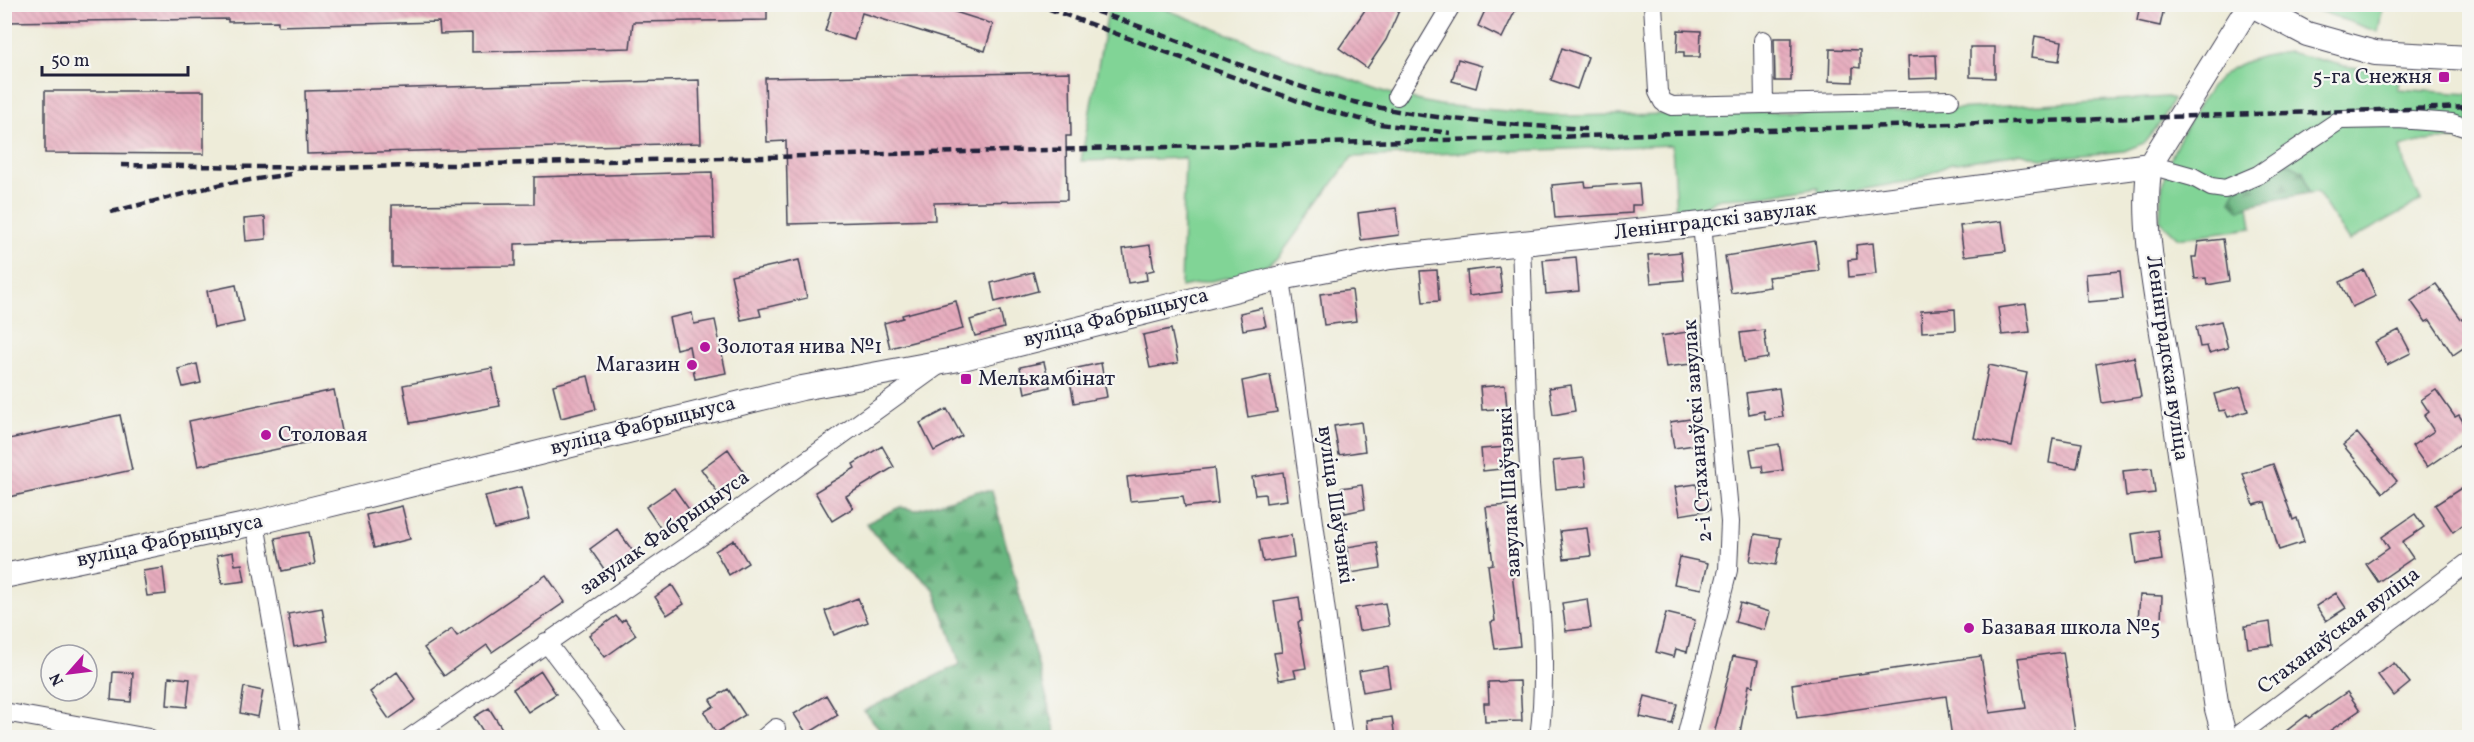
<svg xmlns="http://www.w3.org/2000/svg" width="2474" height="742" font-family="Vollkorn,serif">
	<defs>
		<pattern id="forest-firs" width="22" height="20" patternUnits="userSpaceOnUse" patternTransform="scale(1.5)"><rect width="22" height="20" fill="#68b67f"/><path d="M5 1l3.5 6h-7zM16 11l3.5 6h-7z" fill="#559469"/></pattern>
		<pattern id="building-back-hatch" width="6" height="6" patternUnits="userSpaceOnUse" patternTransform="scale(1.5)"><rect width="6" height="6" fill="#e7acbe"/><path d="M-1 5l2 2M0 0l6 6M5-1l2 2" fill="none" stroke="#c694a4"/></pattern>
	</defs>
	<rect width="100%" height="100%" fill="#f6f6f2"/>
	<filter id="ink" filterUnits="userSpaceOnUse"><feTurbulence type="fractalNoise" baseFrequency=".0167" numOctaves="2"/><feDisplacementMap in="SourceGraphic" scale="12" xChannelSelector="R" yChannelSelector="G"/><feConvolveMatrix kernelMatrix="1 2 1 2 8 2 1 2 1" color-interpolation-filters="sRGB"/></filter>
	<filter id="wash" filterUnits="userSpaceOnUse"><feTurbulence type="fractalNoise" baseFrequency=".008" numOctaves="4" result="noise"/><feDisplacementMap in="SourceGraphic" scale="24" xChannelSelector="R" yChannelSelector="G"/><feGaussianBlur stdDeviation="1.35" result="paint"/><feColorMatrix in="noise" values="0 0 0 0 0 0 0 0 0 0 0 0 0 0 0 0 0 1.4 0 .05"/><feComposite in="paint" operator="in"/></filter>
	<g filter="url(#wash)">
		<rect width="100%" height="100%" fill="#eeecd9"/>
		<path fill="#81d496" stroke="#527b68" stroke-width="1.5" d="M1109,5H1155L1284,56L1397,96L1439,105L1564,116L1955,109L2168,97L2173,100L2161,122L2144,143L2124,151L2041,159L2020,153L1951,164L1916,180L1819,197L1818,187L1766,196L1721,198L1695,211L1676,213L1672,145L1352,157L1279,257L1255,272L1181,287L1185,158L1081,161Z
			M2303,5H2383L2378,32Z
			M2289,52L2345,66L2399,74L2398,89L2469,94V142C2446,137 2423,140 2400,147L2405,167L2421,201L2349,241L2317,192L2309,193L2304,171L2249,205L2252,228L2178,238L2160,221C2161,209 2160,196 2163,184C2168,155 2203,88 2227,72C2244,60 2268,54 2289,52Z"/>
		<path fill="url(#forest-firs)" stroke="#456c5d" stroke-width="1.5" d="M2285,162L2304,171L2309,193L2249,205L2240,210L2231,201L2237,188Z
			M978,491H992L1057,737H887L864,711L960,664L934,589L873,533L867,523L900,507L916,510Z"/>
		<g id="blocks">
			<path fill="url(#building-back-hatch)" d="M4,4H767V20L633,22L630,48L472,52V33L440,34L439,22L278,26V21L228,22V19L4,22Z
				M833,4H930L993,24L985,51L862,13L854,40L825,31Z
				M1369,4H1402L1386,40L1367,68L1339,48Z
				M1488,4H1500L1515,11L1502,38L1478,26Z
				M2140,4H2165L2160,26L2137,21Z
				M1678,30L1701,31L1700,57H1684V52H1677Z
				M2035,36L2062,41L2059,61L2032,57Z
				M1774,38H1792L1791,81H1775Z
				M1970,47H1995V78L1970,77Z
				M1562,48L1588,57L1577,89L1551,80Z
				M1830,49L1860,50V68L1853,67V82L1829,81Z
				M1936,55L1937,78L1909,79L1908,56Z
				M1458,59L1482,66L1476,88L1452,81Z
				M1070,72L1071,136H1066L1067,200L934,203L935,220L788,224L786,141L767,142L765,78Z
				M699,80L701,143L307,154L305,91Z
				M45,91H204V154L45,153Z
				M712,172L714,238L515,244V266L392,267V205L534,204V177Z
				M1585,182L1586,187L1639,183L1641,205H1632V213L1555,218L1552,185Z
				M1396,208L1399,235L1361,240L1358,213Z
				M265,217L266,239L246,241L244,219Z
				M2002,221L2006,251L1964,256L1960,226Z
				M2223,239L2229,281L2207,285L2206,278L2195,279L2192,257H2196L2198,242Z
				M1815,241L1819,271L1768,277L1770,287L1731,293L1725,256Z
				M1873,243L1876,274L1849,277L1848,260L1857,259L1856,245Z
				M1150,245L1154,270L1146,272L1147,280L1128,283L1123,249Z
				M1681,252L1684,280L1651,283L1648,255Z
				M1576,257L1579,291L1546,294L1543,260Z
				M799,260L807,298L759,309L761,316L741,320L731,275Z
				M1499,267L1502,292L1469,296L1467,271Z
				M1437,270L1439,301L1423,302L1420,271Z
				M2364,270L2376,296L2352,307L2340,282Z
				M2120,271L2123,299L2088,302L2086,274Z
				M1033,272L1038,291L995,302L991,283Z
				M2436,284L2462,320L2469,315V344L2453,355L2430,320L2426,322L2411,301Z
				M236,285L244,322L214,328L207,291Z
				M1352,290L1356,321L1324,325L1320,294Z
				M956,301L963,329L890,348L884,323L903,318L902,315Z
				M2026,304L2030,332L2002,335L1998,308Z
				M1262,308L1266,326L1243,330L1240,313Z
				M1955,309L1956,330L1922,332L1921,311Z
				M1000,311L1004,328L975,336L970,320Z
				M692,313L694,324L715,320L726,373L695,379L689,346L676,349L669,318Z
				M2221,321L2228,348L2209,353L2207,346L2200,347L2196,327Z
				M1171,329L1178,363L1150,368L1143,335Z
				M1764,330L1768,358L1744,362L1740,333Z
				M2399,330L2411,353L2387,365L2375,342Z
				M1687,332L1691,364L1666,367L1661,336Z
				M2134,357L2141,397L2102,403L2096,364Z
				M1044,362L1050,387L1025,393L1020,367Z
				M1101,363L1107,397L1074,403L1068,370Z
				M197,364L201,383L183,387L178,369Z
				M1989,365L2027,373L2012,446L1974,438Z
				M492,368L500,406L410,423L403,385Z
				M1270,375L1277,412L1248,417L1242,381Z
				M588,376L596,409L561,418L553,385Z
				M1505,385L1507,408L1482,410L1480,387Z
				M1571,385L1575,411L1553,415L1549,388Z
				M2241,387L2248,411L2228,417L2225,410L2219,411L2214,394Z
				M1779,388L1783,417L1765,420L1764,411L1749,414L1746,393Z
				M334,390L343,435L198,466L189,421Z
				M2436,390L2455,417L2459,415L2469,431V438L2427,467L2412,446L2434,431L2424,416L2429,412L2421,400Z
				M947,409L962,436L934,451L920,423Z
				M120,415L132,470L4,498V440Z
				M1697,418L1701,444L1674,448L1670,422Z
				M1361,422L1365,451L1339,455L1334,426Z
				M2357,433L2397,481L2383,493L2343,445Z
				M2053,438L2082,443L2077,468L2049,463Z
				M1779,444L1783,470L1763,473L1762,466L1753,467L1750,449Z
				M882,446L894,467L846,496L853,508L832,521L815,492L855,468L853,464Z
				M1507,447L1509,468L1483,471L1481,449Z
				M728,449L747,477L720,496L701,469Z
				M1584,458L1587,486L1556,489L1553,461Z
				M2273,464L2293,520L2297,518L2304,542L2279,550L2265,502L2254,505L2243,474Z
				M1214,468L1218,503L1185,507L1183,496L1130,501L1127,477Z
				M2152,468L2155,493L2126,496L2123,471Z
				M1283,472L1287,500L1266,503L1265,494L1255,495L1252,477Z
				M2469,483V520L2453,532L2435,505Z
				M1696,484L1698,491L1706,490L1710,510L1680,515L1675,487Z
				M1362,485L1365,509L1345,513L1341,488Z
				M521,487L529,520L494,529L485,496Z
				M674,488L693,515L665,535L646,507Z
				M1508,505L1512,534H1508L1520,646L1495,649L1491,622L1495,621L1488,565L1493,564L1486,507Z
				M402,506L410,539L374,548L366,515Z
				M2415,514L2424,527L2402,542L2413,558L2378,582L2366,564L2389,548L2382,537Z
				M1587,528L1591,556L1564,559L1560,531Z
				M617,529L637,557L609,576L590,549Z
				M2158,530L2162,560L2136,564L2132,534Z
				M309,532L315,564L282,571L275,538Z
				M1755,534L1781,538L1776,565L1750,561Z
				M1291,535L1294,557L1263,562L1259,540Z
				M734,540L748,563L729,575L715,551Z
				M1377,542L1381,568L1351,573L1347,547Z
				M233,552L235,565L242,564L245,581L222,584L217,555Z
				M1680,557L1708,563L1702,589L1674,584Z
				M163,568L166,594L147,596L143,571Z
				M546,575L565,602L492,652L487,645L444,676L424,648L452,629L457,636Z
				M672,585L684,604L667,615L655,597Z
				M2336,593L2346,608L2326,621L2316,606Z
				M2140,595L2162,596L2161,621L2138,620Z
				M1299,597L1302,621L1298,622L1306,668L1294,670L1296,677L1279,680L1274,653L1282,652L1274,601Z
				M858,598L868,622L834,635L825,611Z
				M1587,599L1591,628L1566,631L1562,603Z
				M1385,603L1389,626L1359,631L1355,608Z
				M1740,603L1770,612L1765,630L1735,622Z
				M322,608L328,641L294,647L288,614Z
				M1666,613L1695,620L1687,652L1676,649L1674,657L1656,652Z
				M616,616L621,622L625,619L636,635L605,657L589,635Z
				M2270,622L2273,645L2248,648L2245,626Z
				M2063,652L2076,738H1952L1946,696L1797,718L1792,684L1981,656L1990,713L2026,708L2018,658Z
				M1733,656L1758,661L1753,686L1749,685L1739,738L1714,734Z
				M2394,663L2410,683L2394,696L2378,675Z
				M1387,666L1390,687L1363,692L1359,671Z
				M541,671L556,694L528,712L513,689Z
				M113,672L133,673L131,702L111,700Z
				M397,672L416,700L389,719L370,692Z
				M169,677L190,679L187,707L167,705Z
				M1520,681L1522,721L1485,722L1484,703H1489L1488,682Z
				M244,687L263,691L258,717L240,713Z
				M728,689L745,715L716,733L704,712L714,706L710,700Z
				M2347,692L2360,710L2319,738H2277L2307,715L2309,718Z
				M826,695L838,715L807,734L794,714Z
				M1645,696L1677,704L1672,724L1640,717Z
				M489,708L508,738H487L474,717Z
				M1392,717L1395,738H1369L1367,720Z"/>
		</g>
	</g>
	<g filter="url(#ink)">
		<use href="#blocks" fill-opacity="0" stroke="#414053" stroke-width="1.5"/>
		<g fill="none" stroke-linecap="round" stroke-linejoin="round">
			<defs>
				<path id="minor" d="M1653,4L1658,92L1663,102L1672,106L1950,100
					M1763,40L1764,104
					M1397,96L1452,4
					M2150,165L2193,177L2211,187L2225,189L2258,175L2340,120L2398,119L2452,123L2470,129
					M1521,243C1524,323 1525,404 1530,484C1536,567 1550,654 1539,738
					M1281,278L1343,738
					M255,523L292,738
					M546,642L619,738
					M4,712L149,738
					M410,738L720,523L939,365
					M764,738L776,728
					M1686,738L1728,570L1730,522L1702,224
					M2235,738L2470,561"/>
				<path id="tertiary" d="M2250,4L2307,34L2375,53L2470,58
					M4,576L255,523L802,388L959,359L1281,278L1390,257L1702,224L2150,165
					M2225,738L2217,709C2200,594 2184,479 2167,363C2158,305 2140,222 2150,165L2250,4"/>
			</defs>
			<use href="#minor" stroke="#414053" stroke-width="20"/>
			<use href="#tertiary" stroke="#414053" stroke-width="26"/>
			<use href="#minor" stroke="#fff" stroke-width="18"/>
			<use href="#tertiary" stroke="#fff" stroke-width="24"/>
			<path stroke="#22223b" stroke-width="4.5" stroke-dasharray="9 4.5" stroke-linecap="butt" d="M1036,4L1317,108L1380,124L1450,133
				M1070,4C1156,28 1238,68 1324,94C1409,119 1497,124 1586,129
				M121,165L330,168L1524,138L2470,107
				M111,212L223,184L291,174"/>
		</g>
	</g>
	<g fill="#b5179e" stroke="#f6f6f2" stroke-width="2">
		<rect x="2438" y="71" width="12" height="12" rx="3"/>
		<circle cx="705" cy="347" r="6"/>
		<circle cx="692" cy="365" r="6"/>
		<rect x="960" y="373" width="12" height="12" rx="3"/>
		<circle cx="266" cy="435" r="6"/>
		<circle cx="1969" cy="628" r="6"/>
	</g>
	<g text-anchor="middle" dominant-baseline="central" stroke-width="4.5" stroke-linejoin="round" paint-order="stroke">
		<g font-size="21" fill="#22223b" stroke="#f6f6f2" text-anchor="start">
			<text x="2432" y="77" text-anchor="end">5-га Снежня</text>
			<text x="717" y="347">Золотая нива №1</text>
			<text x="680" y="365" text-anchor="end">Магазин</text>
			<text x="978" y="379">Мелькамбінат</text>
			<text x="278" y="435">Столовая</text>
			<text x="1981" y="628">Базавая школа №5</text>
		</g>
		<g font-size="21" fill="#22223b" stroke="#f6f6f2">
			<text transform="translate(1715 221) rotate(-7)">Ленінградскі завулак</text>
			<text transform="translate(1116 318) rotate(-14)">вуліца Фабрыцыуса</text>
			<text transform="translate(2167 358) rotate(82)">Ленінградская вуліца</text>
			<text transform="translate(643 426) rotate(-14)">вуліца Фабрыцыуса</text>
			<text transform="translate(1698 431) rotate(-94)">2-і Стаханаўскі завулак</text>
			<text transform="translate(1510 492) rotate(-93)">завулак Шаўчэнкі</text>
			<text transform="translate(1335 505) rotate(82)">вуліца Шаўчэнкі</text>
			<text transform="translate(665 533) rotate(-35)">завулак Фабрыцыуса</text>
			<text transform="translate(170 541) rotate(-12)">вуліца Фабрыцыуса</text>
			<text transform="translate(2339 631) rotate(-37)">Стаханаўская вуліца</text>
		</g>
	</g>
	<rect width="2474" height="742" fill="none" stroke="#f6f6f2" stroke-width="24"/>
	<g transform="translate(69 673) rotate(242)"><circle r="28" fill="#f6f6f2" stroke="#a1a1a9" stroke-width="1.5"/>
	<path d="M0-4.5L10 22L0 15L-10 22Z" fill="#b5179e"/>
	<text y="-9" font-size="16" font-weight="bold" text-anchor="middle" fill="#22223b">N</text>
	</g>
	<path d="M42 66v9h146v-9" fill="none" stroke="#22223b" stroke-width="3"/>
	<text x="51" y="66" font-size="18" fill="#22223b" stroke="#f6f6f2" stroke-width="4.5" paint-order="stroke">50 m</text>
</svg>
